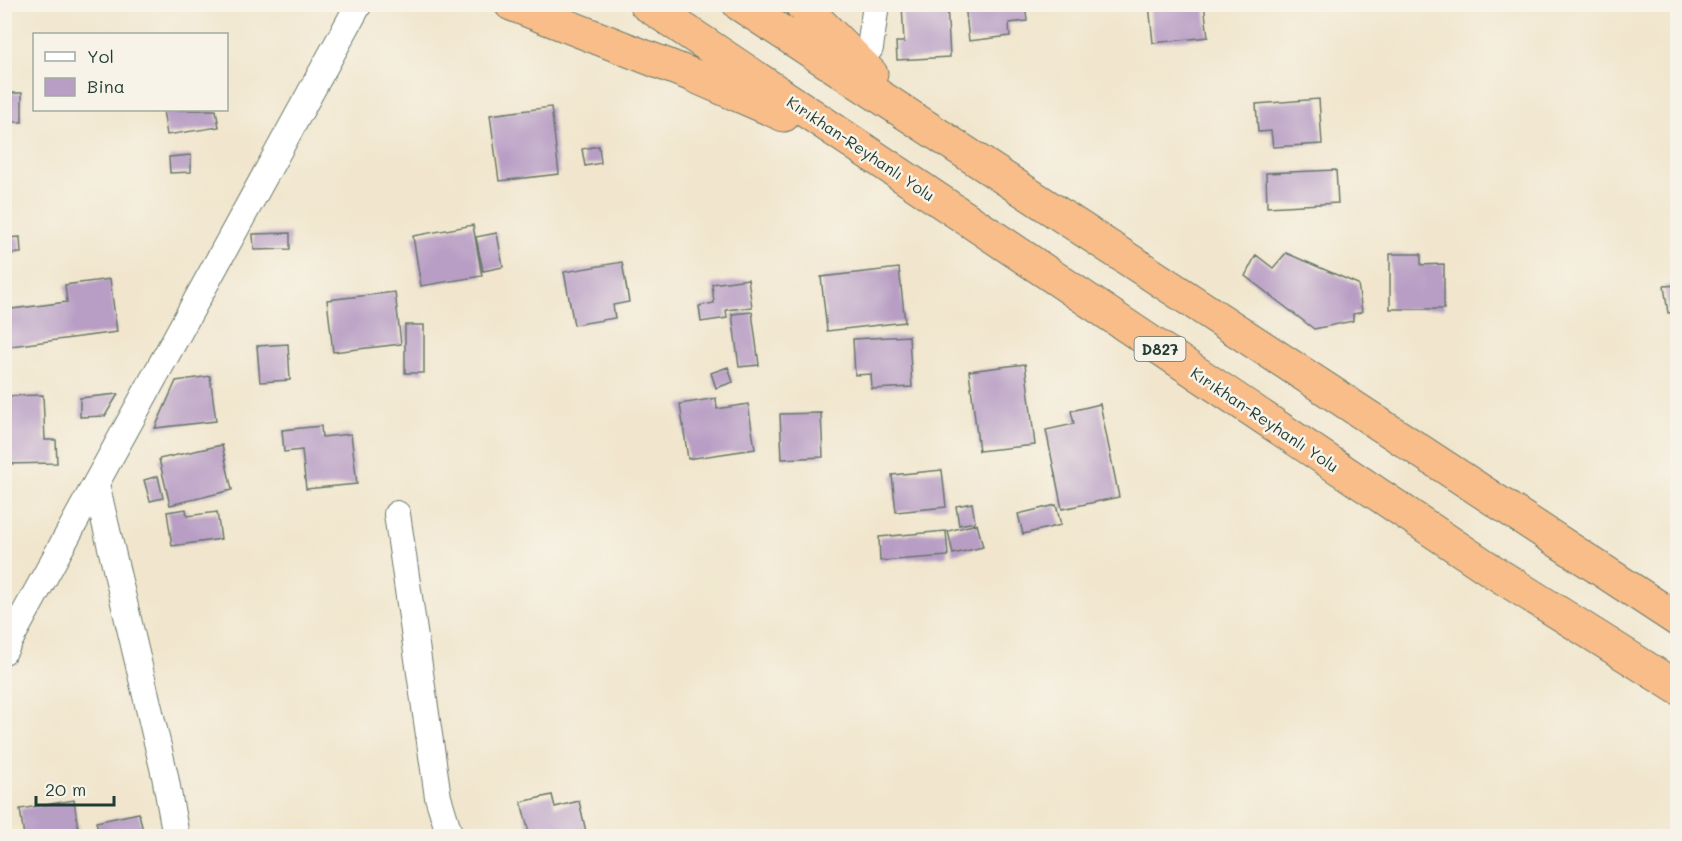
<svg xmlns="http://www.w3.org/2000/svg" width="1682" height="841" font-family="Mali,sans-serif">
	<rect width="100%" height="100%" fill="#f7f3e8"/>
	<filter id="ink" filterUnits="userSpaceOnUse"><feTurbulence type="fractalNoise" baseFrequency=".0167" numOctaves="2"/><feDisplacementMap in="SourceGraphic" scale="12" xChannelSelector="R" yChannelSelector="G"/><feConvolveMatrix kernelMatrix="1 2 1 2 8 2 1 2 1" color-interpolation-filters="sRGB"/></filter>
	<filter id="wash" filterUnits="userSpaceOnUse"><feTurbulence type="fractalNoise" baseFrequency=".008" numOctaves="4" result="noise"/><feDisplacementMap in="SourceGraphic" scale="24" xChannelSelector="R" yChannelSelector="G"/><feGaussianBlur stdDeviation="1.35" result="paint"/><feColorMatrix in="noise" values="0 0 0 0 0 0 0 0 0 0 0 0 0 0 0 0 0 1.4 0 .05"/><feComposite in="paint" operator="in"/></filter>
	<g filter="url(#wash)">
		<rect width="100%" height="100%" fill="#f1e6cd"/>
		<g id="blocks">
			<path fill="#b89ec5" d="M902,4H947L950,57L897,60L896,42H904Z
				M965,4H1025L1027,21L1009,23L1010,36L969,41Z
				M1149,4H1204L1208,37L1153,43Z
				M6,93H22V122H6Z
				M1319,99L1322,144L1273,147L1271,131L1258,132L1256,104Z
				M551,107L559,174L499,181L490,115Z
				M163,110H216L219,127L167,135Z
				M599,146L601,163L585,166L582,149Z
				M191,155V172L170,173L169,157Z
				M1336,170L1338,203L1267,207L1266,173Z
				M473,225L482,276L421,286L413,236Z
				M290,233V249L254,250L253,234Z
				M497,233L503,267L483,271L476,237Z
				M20,237L21,253L4,254V238Z
				M1286,253L1358,284L1362,312L1353,314V321L1314,329L1245,276L1256,255L1273,268Z
				M1390,254H1421V265L1444,264V309H1390Z
				M622,262L629,302L613,305L615,318L574,325L564,272Z
				M899,268L905,322L827,331L821,277Z
				M110,279L117,332L4,347V310L67,302L65,285Z
				M748,279L752,307L726,310L727,318L701,322L699,306L714,303L712,284Z
				M1678,285V312L1668,313L1664,286Z
				M395,292L401,344L333,352L327,300Z
				M752,312L759,365L739,367L732,314Z
				M405,325H424V373H405Z
				M909,336L912,387L872,389L871,374L855,375L853,339Z
				M288,344L290,380L260,382L257,346Z
				M1025,364L1035,445L979,451L969,371Z
				M728,367L733,382L716,388L711,373Z
				M210,376L216,421L155,428L176,381Z
				M118,394L105,416L80,417V398Z
				M43,395L45,440H56L57,463L4,464V396Z
				M716,398L717,409L748,404L755,449L688,459L680,404Z
				M1100,404L1119,497L1062,509L1046,430L1074,424L1071,411Z
				M821,413L823,457L782,459L780,414Z
				M321,426L322,437L351,434L357,484L306,489L302,450L284,452L282,430Z
				M222,445L232,490L170,505L159,459Z
				M942,470L946,507L896,512L892,475Z
				M158,476L163,498L150,501L144,480Z
				M972,503L975,522L959,525L956,506Z
				M1056,505L1061,525L1023,534L1018,514Z
				M186,509L187,516L217,512L221,539L172,546L167,512Z
				M977,524L983,547L953,554L948,531Z
				M946,531L948,556L880,561L879,537Z
				M552,795L555,807L579,801L587,836H530L521,802Z
				M74,800L79,836H24L20,809Z
				M139,813L144,836H100L96,822Z"/>
		</g>
	</g>
	<g filter="url(#ink)">
		<use href="#blocks" fill-opacity="0" stroke="#68786a" stroke-width="1.5"/>
		<g fill="none" stroke-linecap="round" stroke-linejoin="round">
			<defs>
				<path id="street" d="M860,62L870,48L876,4
					M96,484L165,776L176,836
					M397,514L438,797L450,836
					M4,651L359,4"/>
				<path id="highway" d="M511,4L692,75L784,115
					M646,4L1497,574L1678,688
					M739,4L1678,620
					M801,4L871,74"/>
			</defs>
			<use href="#street" stroke="#68786a" stroke-width="28"/>
			<use href="#highway" stroke="#68786a" stroke-width="35"/>
			<use href="#street" stroke="#fff" stroke-width="26"/>
			<use href="#highway" stroke="#f8bd89" stroke-width="33"/>
		</g>
	</g>
	<g text-anchor="middle" dominant-baseline="central" stroke-width="5" stroke-linejoin="round" paint-order="stroke">
		<rect fill="#f7f3e8" stroke="#60746a" stroke-width="1.5" x="1134.5" y="337" width="51" height="24" rx="4.5"/>
		<g font-size="15" font-weight="bold" fill="#1f3d34">
			<text x="1160" y="349">D827</text>
		</g>
		<g font-size="16" fill="#1f3d34" stroke="#f7f3e8">
			<text transform="translate(861 148) rotate(34)">Kırıkhan-Reyhanlı Yolu</text>
			<text transform="translate(1265 419) rotate(34)">Kırıkhan-Reyhanlı Yolu</text>
		</g>
	</g>
	<rect width="1682" height="841" fill="none" stroke="#f7f3e8" stroke-width="24"/>
	<rect x="33" y="33" width="195" height="78" fill="#f7f3e8" stroke="#a1aaa0" stroke-width="1.5"/>
	<rect x="45" y="52" width="30" height="9" fill="#ffffff" stroke="#a1aaa0" stroke-width="1.5"/>
	<text x="87" y="63" font-size="18" fill="#1f3d34">Yol</text>
	<rect x="45" y="78" width="30" height="18" fill="#b89ec5" stroke="#a1aaa0" stroke-width="1.5"/>
	<text x="87" y="93" font-size="18" fill="#1f3d34">Bina</text>
	<path d="M36 796v9h78v-9" fill="none" stroke="#1f3d34" stroke-width="3"/>
	<text x="45" y="796" font-size="18" fill="#1f3d34" stroke="#f7f3e8" stroke-width="4.5" paint-order="stroke">20 m</text>
</svg>
